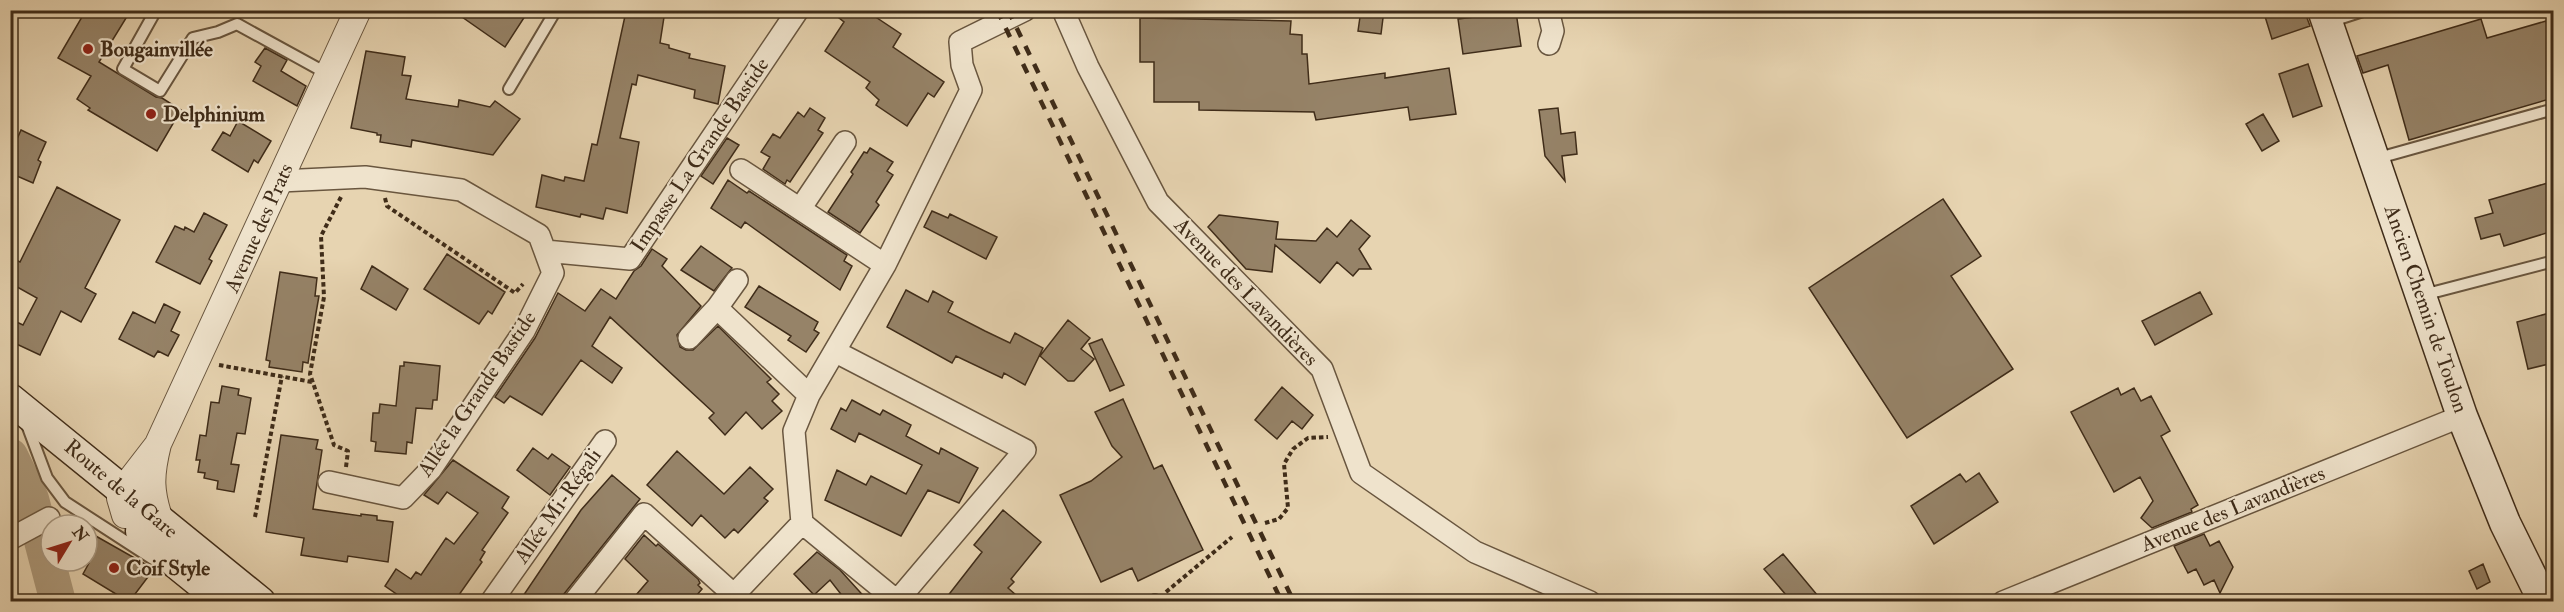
<svg xmlns="http://www.w3.org/2000/svg" width="2564" height="612" font-family="'IM FELL Double Pica',serif">
	<rect width="100%" height="100%" fill="#e7d4b1"/>
	<filter id="stains"><feTurbulence type="fractalNoise" baseFrequency=".00333" numOctaves="4"/><feColorMatrix values="0 0 0 0 .2 0 0 0 0 .09 0 0 0 0 .02 0 0 0 .5 -.17"/></filter>
	<radialGradient id="worn" r=".72"><stop offset=".6" stop-color="#630" stop-opacity="0"/><stop offset="1" stop-color="#630" stop-opacity=".3"/></radialGradient>
	<g fill="none" stroke-linecap="round" stroke-linejoin="round">
		<path stroke="#ae9b7d" stroke-width="36" d="M10,456L31,499L58,602"/>
	</g>
	<path fill="#968368" stroke="#3f2c19" stroke-width="1.5" d="M86,10H131L99,62L156,97L162,98L181,110L157,151L88,110L90,108L77,99L91,76L58,58Z
		M452,10H529L505,47Z
		M630,10L664,17L660,43L669,45V48L690,54L689,58L725,66L718,104L694,98L695,90L638,75L636,85L632,84L620,138L639,142L627,213L606,208L603,219L581,214L580,217L536,207L542,175L564,181L565,177L584,181L592,144L597,145L625,16L628,17Z
		M829,10H865L901,34L893,47L944,82L934,97L928,93L907,126L876,105L879,100L866,88L870,82L825,51L844,22Z
		M1361,10H1384L1381,34L1358,31Z
		M1473,10L1516,12L1521,46L1463,54L1458,19L1474,17Z
		M2263,10H2304L2310,26L2272,39Z
		M1140,18L1291,21L1290,34L1302,35V54H1307L1309,84L1385,73V78L1449,68L1456,114L1410,120L1408,107L1316,120L1314,112L1199,110V102H1154V62H1140Z
		M2481,19L2487,38L2546,21L2553,47V98L2409,140L2388,65L2363,73L2357,56Z
		M265,48L287,60L281,71L306,86L297,106L253,81L261,66L255,62Z
		M366,51L405,57L402,75L411,76L406,99L458,107L459,100L490,107L495,101L520,119L493,155L412,140L411,147L380,142L381,135H377V133L351,128Z
		M2308,64L2322,106L2293,117L2279,74Z
		M810,108L825,118L818,130L823,133L790,182L787,180L785,184L763,169L770,157L761,152L773,134L780,138L798,112L804,117Z
		M1558,108L1561,134L1575,132L1577,154L1562,156L1565,181L1545,156L1539,110Z
		M2263,114L2279,141L2262,151L2246,124Z
		M238,121L271,141L258,163L254,160L248,172L212,150L223,132L230,136Z
		M21,130L46,142L38,160L41,162L33,183L10,173V155Z
		M727,138L739,145L713,184L701,176Z
		M870,148L893,162L887,171L893,175L876,202L879,205L860,233L828,212L853,174L851,172L864,152L867,153Z
		M728,180L747,193L749,191L847,255L844,261L852,266L840,290L745,222L741,228L711,208Z
		M2551,182L2553,192V231L2504,246L2500,234L2481,239L2475,218L2493,213L2489,200Z
		M57,187L120,220L85,288L96,294L81,322L61,311L40,355L10,341V319L23,325L37,298L10,283V257L20,262Z
		M1943,199L1981,256L1951,276L2013,369L1907,438L1809,288Z
		M932,211L948,218L950,214L997,237L986,259L924,227Z
		M204,213L227,225L209,259L212,261L200,284L156,262L175,226L184,230L185,227L194,232Z
		M1219,215L1278,222L1276,239L1316,241L1327,228L1337,237L1351,220L1370,236L1359,249L1371,269H1359L1353,276L1337,262L1320,283L1275,245L1272,272L1246,269L1208,227Z
		M701,246L732,268L714,291L681,270Z
		M652,249L667,259L662,266L701,306L677,335L680,347L686,350H693L718,326L771,379L767,382L779,394L772,401L782,411L762,429L746,412L725,435L709,418L714,413L610,317L592,346L622,368L612,383L581,360L542,415L510,396L504,403L495,397L535,338L558,293L585,311L601,289L616,299L634,271L641,266Z
		M447,254L505,292L492,314L488,311L479,324L424,289Z
		M372,266L408,289L396,310L361,289Z
		M280,272L317,278L315,296H319L316,313L308,363L303,362L302,372L269,367L270,361L266,360Z
		M759,286L818,322L814,330L819,333L806,352L788,340L791,336L745,307Z
		M906,290L928,302L933,291L953,302L948,312L985,331L1010,343L1015,333L1043,348L1025,385L1004,373L1002,378L956,356L952,363L887,327Z
		M2200,292L2212,314L2155,345L2142,321Z
		M164,304L180,312L171,331L179,335L168,356L158,351L154,357L119,339L133,312L155,323Z
		M2553,312V363L2528,369L2517,322Z
		M1068,320L1090,338L1081,349L1094,359L1074,381H1068L1040,356Z
		M1102,339L1124,385L1110,391L1089,344Z
		M404,362L440,366L437,400H433L432,409L416,408L412,443L407,442L406,454L375,451L376,442L371,441L373,413H379L380,404L396,406L400,366H404Z
		M222,386L239,389L238,395L251,398L245,434L237,433L231,464L239,465L234,492L217,489L218,481L204,478L205,473L198,472L200,460H196L200,435L206,436L211,402L219,403Z
		M1282,387L1313,415L1302,429L1292,421L1277,439L1255,420Z
		M2118,388L2121,395L2134,388L2141,401L2151,396L2170,431L2161,436L2198,505L2191,509L2192,512L2152,528L2141,518L2153,501L2140,477L2114,492L2071,412Z
		M1123,399L1154,469L1162,465L1203,550L1138,581L1132,568L1101,582L1060,495L1091,481L1122,457L1112,446L1095,412Z
		M852,400L880,415L883,410L911,425L906,436L939,454L941,448L978,468L959,503L928,490L901,536L825,500L837,470L866,485L871,476L906,494L922,465L859,433L855,442L831,429L841,408L846,411Z
		M281,435L318,440L316,449L322,450L313,509L361,516V514L377,516V520L393,522L388,562L348,556L347,562L301,555L304,538L266,532Z
		M533,448L548,459L552,454L570,467L550,495L517,470Z
		M677,451L724,494L750,467L773,489L764,498L768,501L738,533L734,529L725,538L701,515L692,526L647,485Z
		M453,460L509,497L502,508L508,513L482,550L485,552L480,560L482,562L454,602H408L385,586L396,569L411,579L416,572L421,575L446,538L454,544L478,513L447,492L438,504L424,495Z
		M1979,473L1998,502L1934,544L1911,506L1960,474L1966,482Z
		M612,475L640,499L564,594L561,602H519L581,510Z
		M1003,510L1041,542L1011,579L1014,582L1008,588L1024,602H943L982,552L974,545Z
		M2204,534L2210,546L2219,541L2233,567L2220,593L2214,580L2204,585L2196,569L2188,573L2174,546Z
		M94,535L154,569L129,602L83,574L89,563L87,561V547Z
		M644,535L656,546L658,544L698,579L700,583L698,585L702,589L691,602H630L648,581L625,559Z
		M817,552L840,570L869,602H847L830,580L814,595L794,574Z
		M1783,554L1823,602H1792L1764,569Z
		M2483,564L2490,582L2477,589L2469,571Z"/>
	<g fill="none" stroke-linecap="round" stroke-linejoin="round">
		<defs>
			<path id="service" d="M156,10L123,69L160,91L193,38L218,32L237,24L328,74
				M2329,22L2366,10
				M509,89L556,10
				M2375,159L2554,109
				M2423,295L2554,261
				M26,422L47,478L65,502L153,559
				M1154,602L1155,600"/>
			<path id="minor" d="M1063,10L1088,67L1158,202L1322,369L1361,473L1475,552L1590,602
				M1548,10L1553,31L1549,44
				M741,170L885,265
				M280,181L365,177L461,190L539,235L553,273L524,331L431,469L403,498L329,482
				M800,209L845,142
				M545,251L630,259L798,10
				M717,308L809,395
				M689,338L717,308L737,280
				M802,523L897,601L1025,450L836,352
				M10,539L49,518
				M491,602L605,441
				M574,602L644,514L733,594
				M727,602L802,523L794,431L809,395L885,265L971,90L962,65L960,42L1025,10
				M2003,602L2462,416"/>
			<path id="tertiary" d="M125,515L120,498L122,491L156,447
				M161,523C150,492 150,476 158,444L358,10"/>
			<path id="secondary" d="M2323,10L2462,416L2505,523L2544,602
				M10,399L260,602
				M141,531L177,564L224,602"/>
		</defs>
		<use href="#service" stroke="#69563f" stroke-width="14"/>
		<use href="#minor" stroke="#69563f" stroke-width="24"/>
		<use href="#tertiary" stroke="#69563f" stroke-width="28"/>
		<use href="#secondary" stroke="#3f2c19" stroke-width="33"/>
		<path stroke="#3f2c19" stroke-width="4" stroke-dasharray="4.5 3" stroke-linecap="butt" d="M341,197L321,236L324,297L310,374L334,445L348,451L346,467
			M385,198L387,206L515,293L523,284
			M219,365L312,382
			M255,517L282,376
			M1265,523L1279,519L1288,508L1284,464L1293,449L1308,438L1328,437
			M1166,592L1232,537"/>
		<use href="#service" stroke="#efe3cc" stroke-width="10"/>
		<use href="#minor" stroke="#efe3cc" stroke-width="21"/>
		<use href="#tertiary" stroke="#efe3cc" stroke-width="26"/>
		<use href="#secondary" stroke="#efe3cc" stroke-width="30"/>
		<path stroke="#3f2c19" stroke-width="4.5" stroke-dasharray="10 10" stroke-linecap="butt" d="M997,10L1282,602
			M1008,10L1294,602"/>
	</g>
	<g fill="#8f2418" stroke="#efe3cc" stroke-width="2">
		<circle cx="88" cy="49" r="6"/>
		<circle cx="151" cy="114" r="6"/>
		<circle cx="114" cy="568" r="6"/>
	</g>
	<g text-anchor="middle" dominant-baseline="central" stroke-width="4.5" stroke-linejoin="round" paint-order="stroke">
		<g font-size="21" font-weight="bold" fill="#3f2c19" stroke="#efe3cc" text-anchor="start">
			<text x="100" y="49">Bougainvillée</text>
			<text x="163" y="114">Delphinium</text>
			<text x="126" y="568">Coif Style</text>
		</g>
		<g font-size="21" fill="#3f2c19" stroke="#efe3cc">
			<text transform="translate(700 155) rotate(-56)">Impasse La Grande Bastide</text>
			<text transform="translate(259 228) rotate(-66)">Avenue des Prats</text>
			<text transform="translate(1246 292) rotate(46)">Avenue des Lavandières</text>
			<text transform="translate(2426 309) rotate(71)">Ancien Chemin de Toulon</text>
			<text transform="translate(477 394) rotate(-56)">Allée la Grande Bastide</text>
			<text transform="translate(121 489) rotate(40)">Route de la Gare</text>
			<text transform="translate(558 506) rotate(-55)">Allée Mi-Régali</text>
			<text transform="translate(2233 509) rotate(-22)">Avenue des Lavandières</text>
		</g>
	</g>
	<rect width="2564" height="612" fill="none" stroke="#e7d4b1" stroke-width="36"/>
	<rect x="12" y="12" width="2540" height="588" fill="none" stroke="#3f2c19" stroke-width="3"/>
	<rect x="18" y="18" width="2528" height="576" fill="none" stroke="#3f2c19" stroke-width="1.5"/>
	<g transform="translate(69 543) rotate(52)"><circle r="28" fill="#efe3cc" stroke="#a99a84" stroke-width="1.5"/>
	<path d="M0-4.5L10 22L0 15L-10 22Z" fill="#8f2418"/>
	<text y="-9" font-size="16" font-weight="bold" text-anchor="middle" fill="#3f2c19">N</text>
	</g>
	<rect width="100%" height="100%" filter="url(#stains)"/>
	<rect width="100%" height="100%" fill="url(#worn)"/>
</svg>
